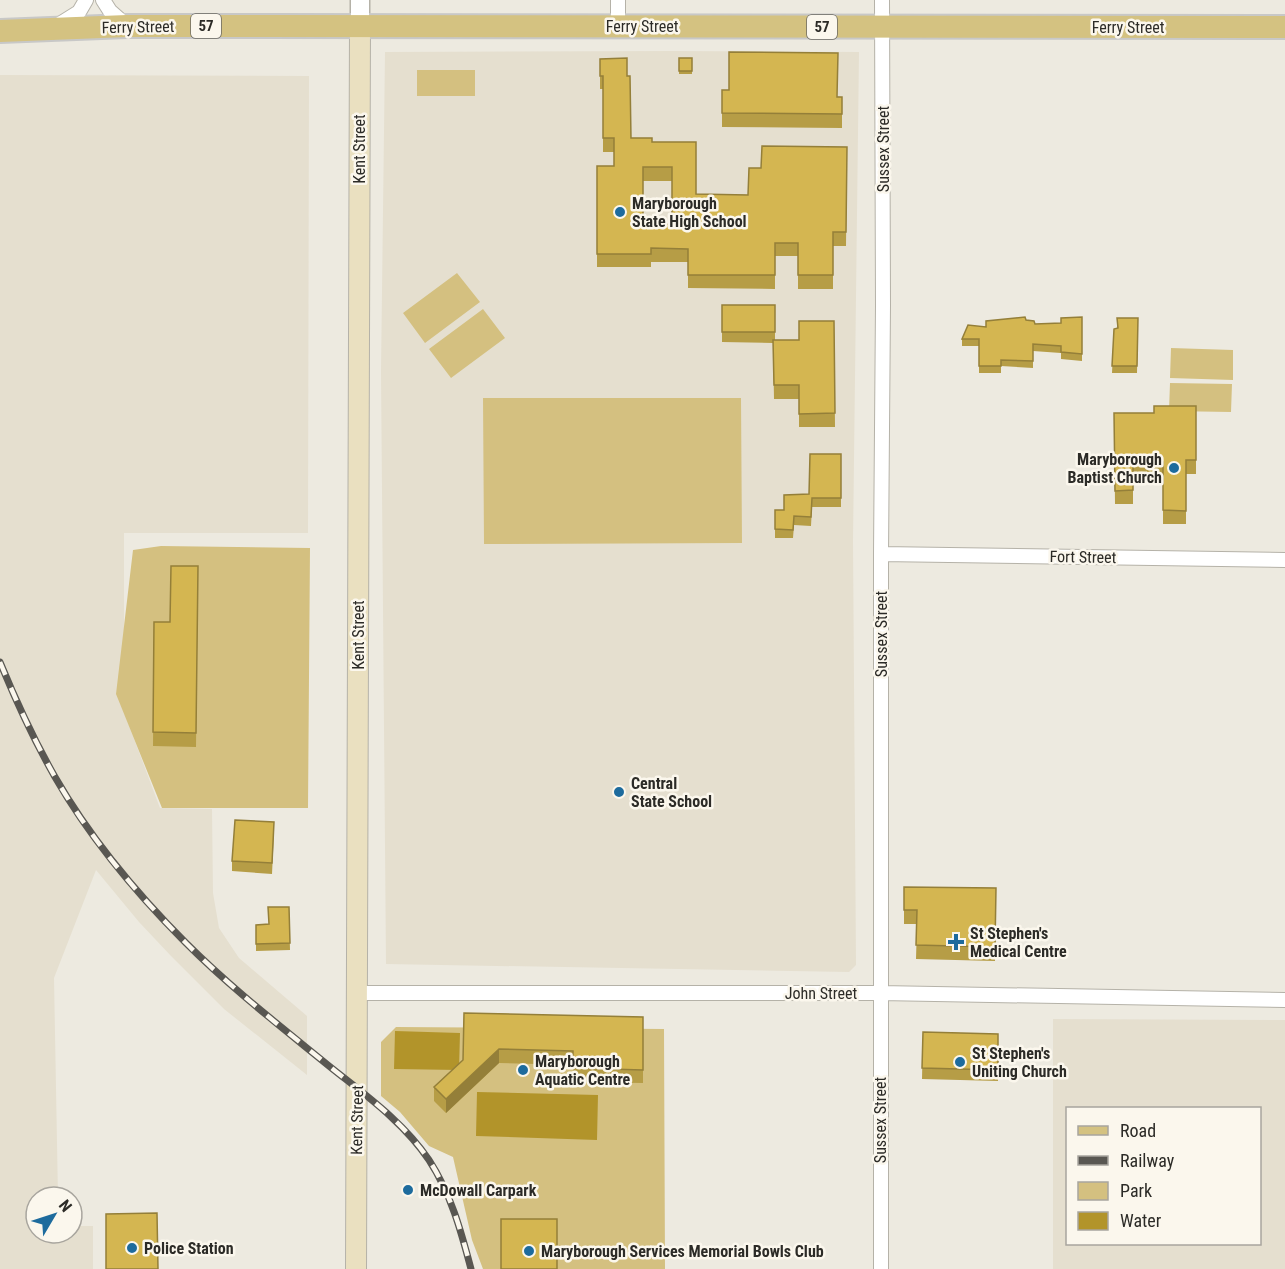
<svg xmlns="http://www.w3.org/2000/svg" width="1285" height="1269" font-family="'Roboto Condensed',sans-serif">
	<rect width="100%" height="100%" fill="#edeae0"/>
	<path fill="#e5dfcf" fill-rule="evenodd" d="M675,51L859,52L853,541L856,965L849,972L386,964L381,372L385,52Z
		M0,75L309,76L308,533H124V712L160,808L212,809L213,893L219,928L239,958L307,1016V1075L224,1009L171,956L139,922L96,870L54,978L58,1197H36V1233H72V1226H93V1269H0Z
		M1053,1019L1285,1020V1269H1053ZM1068,1108H1260V1244H1068Z"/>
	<path fill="#d4c080" d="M417,70H475V96H417Z
		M457,273L480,302L425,343L403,313Z
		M483,309L505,338L451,378L429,349Z
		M1171,348L1233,350V380L1170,378Z
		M1170,383L1232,384L1231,412L1169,411Z
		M483,398H741L742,543L484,544Z
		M161,546L310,548L308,808H162L116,694L133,550Z
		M396,1027L664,1029L665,1269H483L472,1240L453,1157L429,1146L400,1112L381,1096V1042Z"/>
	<path fill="#b2942a" d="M395,1031L460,1033L459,1070L394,1069Z
		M477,1092L598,1095L597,1140L476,1136Z"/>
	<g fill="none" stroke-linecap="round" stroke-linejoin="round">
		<defs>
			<path id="minor" d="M103,0L110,11L127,26
				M618,26V0
				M55,27L79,12L86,0
				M881,554L1285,560
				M356,993H880L1285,1000
				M881,1269V554L883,305L882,0"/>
			<path id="tertiary" d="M360,26V0"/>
			<path id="secondary" d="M356,1269L360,26"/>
			<path id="primary" d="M0,31L127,26L1285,27"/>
		</defs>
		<use href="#minor" stroke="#b5b2a8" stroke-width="16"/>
		<use href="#tertiary" stroke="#b5b2a8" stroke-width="21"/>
		<use href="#secondary" stroke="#b5b2a8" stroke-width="22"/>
		<use href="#primary" stroke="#c8c8c7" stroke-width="26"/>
		<use href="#minor" stroke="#fff" stroke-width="14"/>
		<use href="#tertiary" stroke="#fff" stroke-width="18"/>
		<use href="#secondary" stroke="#eae0c0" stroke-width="20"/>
		<use href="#primary" stroke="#d4c281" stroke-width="22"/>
		<defs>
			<path id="rail" d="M0,662C16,701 34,740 55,777C90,838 136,893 186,943C232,989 284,1029 334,1070C368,1097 404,1123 429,1160C451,1194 461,1231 471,1269"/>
		</defs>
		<use href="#rail" stroke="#595752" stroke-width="7"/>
		<use href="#rail" stroke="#fbf7ed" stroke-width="4.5" stroke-dasharray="14" stroke-linecap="butt"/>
	</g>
	<path fill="#b69d46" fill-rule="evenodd" d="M679,58H692V74H679Z
		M600,59L627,76L631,138L652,142L696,194L748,195L761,168L847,147L846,246H833V289H798V256H775V289L688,288V262H651V267H597V166H614V152H603V89H600ZM643,181H672V224H643Z
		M722,90L842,97V128L722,127Z
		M722,305H775V340H799L834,321L835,427H799V399H774L773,343L722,342Z
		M1082,317V361L1061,359V353L1033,351V368L1001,366V373H979V346H962V339L986,327L1026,320L1035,324L1061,323Z
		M1117,318H1138L1137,373H1112L1114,329L1117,328Z
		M1196,406V474H1186V524H1163V476H1133V504H1115L1114,413H1154Z
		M841,454V507H812L811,526L794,525L793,538H775V510H784L809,494Z
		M198,566L196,747L153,746L154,622H170Z
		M274,832L272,874L232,871V861Z
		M904,887L996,888L995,961L916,959L917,924H904Z
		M289,907L290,950L256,951V925L269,924Z
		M464,1013L643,1017V1083L573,1082V1065L499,1063L446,1113L434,1101V1087L463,1060Z
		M923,1032L998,1034V1081L922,1079Z"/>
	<path fill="#947f39" d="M499,1049V1063L446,1113V1099Z"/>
	<path fill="#d4b651" stroke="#947f39" stroke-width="1.5" fill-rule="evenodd" d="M729,52L838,53L837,97H842V114L722,113V90H729Z
		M627,58V76H630L631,138H652V142H696V194L748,195L749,168H761L762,146L847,147L846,232H833V275H798V243H775V275H688V249L651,248V254H597V166H614V138H603V76H600V59ZM643,167H672V224H643Z
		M679,58H692V71H679Z
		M722,305H775V332H722Z
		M1025,317L1026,320L1034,321L1035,324L1061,323V318L1082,317V354L1061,352V346L1033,344V361L1001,360V366H979V339H962L968,325L986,327V321Z
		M1117,318H1138L1137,366H1112L1114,329L1118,328Z
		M799,321H834L835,413L799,414V385H774L773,340H799Z
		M1154,406H1196V460H1186V511L1163,510V462H1133V490L1115,491L1114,413H1154Z
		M810,454H841V498H812L811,517L794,516L793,530L775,529V510H784V495L809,494Z
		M171,566H198L196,733L153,732L154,622H170Z
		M235,820L274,822L272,863L232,861Z
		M904,887L996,888L995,947L916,945L917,910H904Z
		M268,907H289L290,943L256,944V925L269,924Z
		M464,1013L643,1017V1070L573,1068V1051L499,1049L446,1099L434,1087L463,1060Z
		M923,1032L998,1034V1070L922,1068Z
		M157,1213L158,1269H106V1214Z
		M501,1219H557V1269H501Z"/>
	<g fill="#1d6b9d" stroke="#fbf7ed" stroke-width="2">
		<circle cx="620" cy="212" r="6"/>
		<circle cx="1174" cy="468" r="6"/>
		<circle cx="619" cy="792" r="6"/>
		<path d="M953 933h6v6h6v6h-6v6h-6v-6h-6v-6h6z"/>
		<circle cx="960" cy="1062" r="6"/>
		<circle cx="523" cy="1070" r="6"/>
		<circle cx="408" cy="1190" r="6"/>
		<circle cx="132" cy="1248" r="6"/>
		<circle cx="529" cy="1251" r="6"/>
	</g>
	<g text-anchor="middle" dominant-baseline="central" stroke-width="5" stroke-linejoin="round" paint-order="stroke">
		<g fill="#fbf7ed" stroke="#6a6862" stroke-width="1.5">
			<rect x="191" y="14" width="30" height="24" rx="4.5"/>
			<rect x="807" y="15" width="30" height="24" rx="4.5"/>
		</g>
		<g font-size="15" font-weight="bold" fill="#2c2b27">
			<text x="206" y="26">57</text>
			<text x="822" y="27">57</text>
		</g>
		<g font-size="16" fill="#2c2b27" stroke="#fbf7ed">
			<text x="642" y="26">Ferry Street</text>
			<text transform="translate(138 27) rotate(-1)">Ferry Street</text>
			<text x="1128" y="27">Ferry Street</text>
			<text transform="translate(359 149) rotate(-90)">Kent Street</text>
			<text transform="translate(883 149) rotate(-90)">Sussex Street</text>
			<text transform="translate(1083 557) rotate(1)">Fort Street</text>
			<text transform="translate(881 634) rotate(-90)">Sussex Street</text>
			<text transform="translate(358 635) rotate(-90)">Kent Street</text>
			<text x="821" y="993">John Street</text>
			<text transform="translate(357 1120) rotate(-89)">Kent Street</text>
			<text transform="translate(880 1120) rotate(-90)">Sussex Street</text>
		</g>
		<g font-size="16" font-weight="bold" fill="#2c2b27" stroke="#fbf7ed" text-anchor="start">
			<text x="632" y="203">Maryborough<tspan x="632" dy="18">State High School</tspan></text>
			<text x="1162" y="459" text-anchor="end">Maryborough<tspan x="1162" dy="18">Baptist Church</tspan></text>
			<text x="631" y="783">Central<tspan x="631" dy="18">State School</tspan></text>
			<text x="970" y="933">St Stephen's<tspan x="970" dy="18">Medical Centre</tspan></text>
			<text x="972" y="1053">St Stephen's<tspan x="972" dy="18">Uniting Church</tspan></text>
			<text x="535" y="1061">Maryborough<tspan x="535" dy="18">Aquatic Centre</tspan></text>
			<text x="420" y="1190">McDowall Carpark</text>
			<text x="144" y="1248">Police Station</text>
			<text x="541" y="1251">Maryborough Services Memorial Bowls Club</text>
		</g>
	</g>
	<rect x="1066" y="1107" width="195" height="138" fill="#fbf7ed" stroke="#a8a59e" stroke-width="1.5"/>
	<rect x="1078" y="1126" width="30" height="9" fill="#d4c281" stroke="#a8a59e" stroke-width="1.5"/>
	<text x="1120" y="1137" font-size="18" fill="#2c2b27">Road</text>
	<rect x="1078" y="1156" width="30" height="9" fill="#595752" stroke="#a8a59e" stroke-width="1.5"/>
	<text x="1120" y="1167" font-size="18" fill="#2c2b27">Railway</text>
	<rect x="1078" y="1182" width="30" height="18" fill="#d4c080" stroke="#a8a59e" stroke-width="1.5"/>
	<text x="1120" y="1197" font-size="18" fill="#2c2b27">Park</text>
	<rect x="1078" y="1212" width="30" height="18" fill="#b2942a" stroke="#a8a59e" stroke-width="1.5"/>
	<text x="1120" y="1227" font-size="18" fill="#2c2b27">Water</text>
	<g transform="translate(54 1215) rotate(51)"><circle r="28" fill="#fbf7ed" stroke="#a8a59e" stroke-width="1.5"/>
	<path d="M0-4.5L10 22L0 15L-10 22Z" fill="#1d6b9d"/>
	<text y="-9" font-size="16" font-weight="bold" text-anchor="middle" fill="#2c2b27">N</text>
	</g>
</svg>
